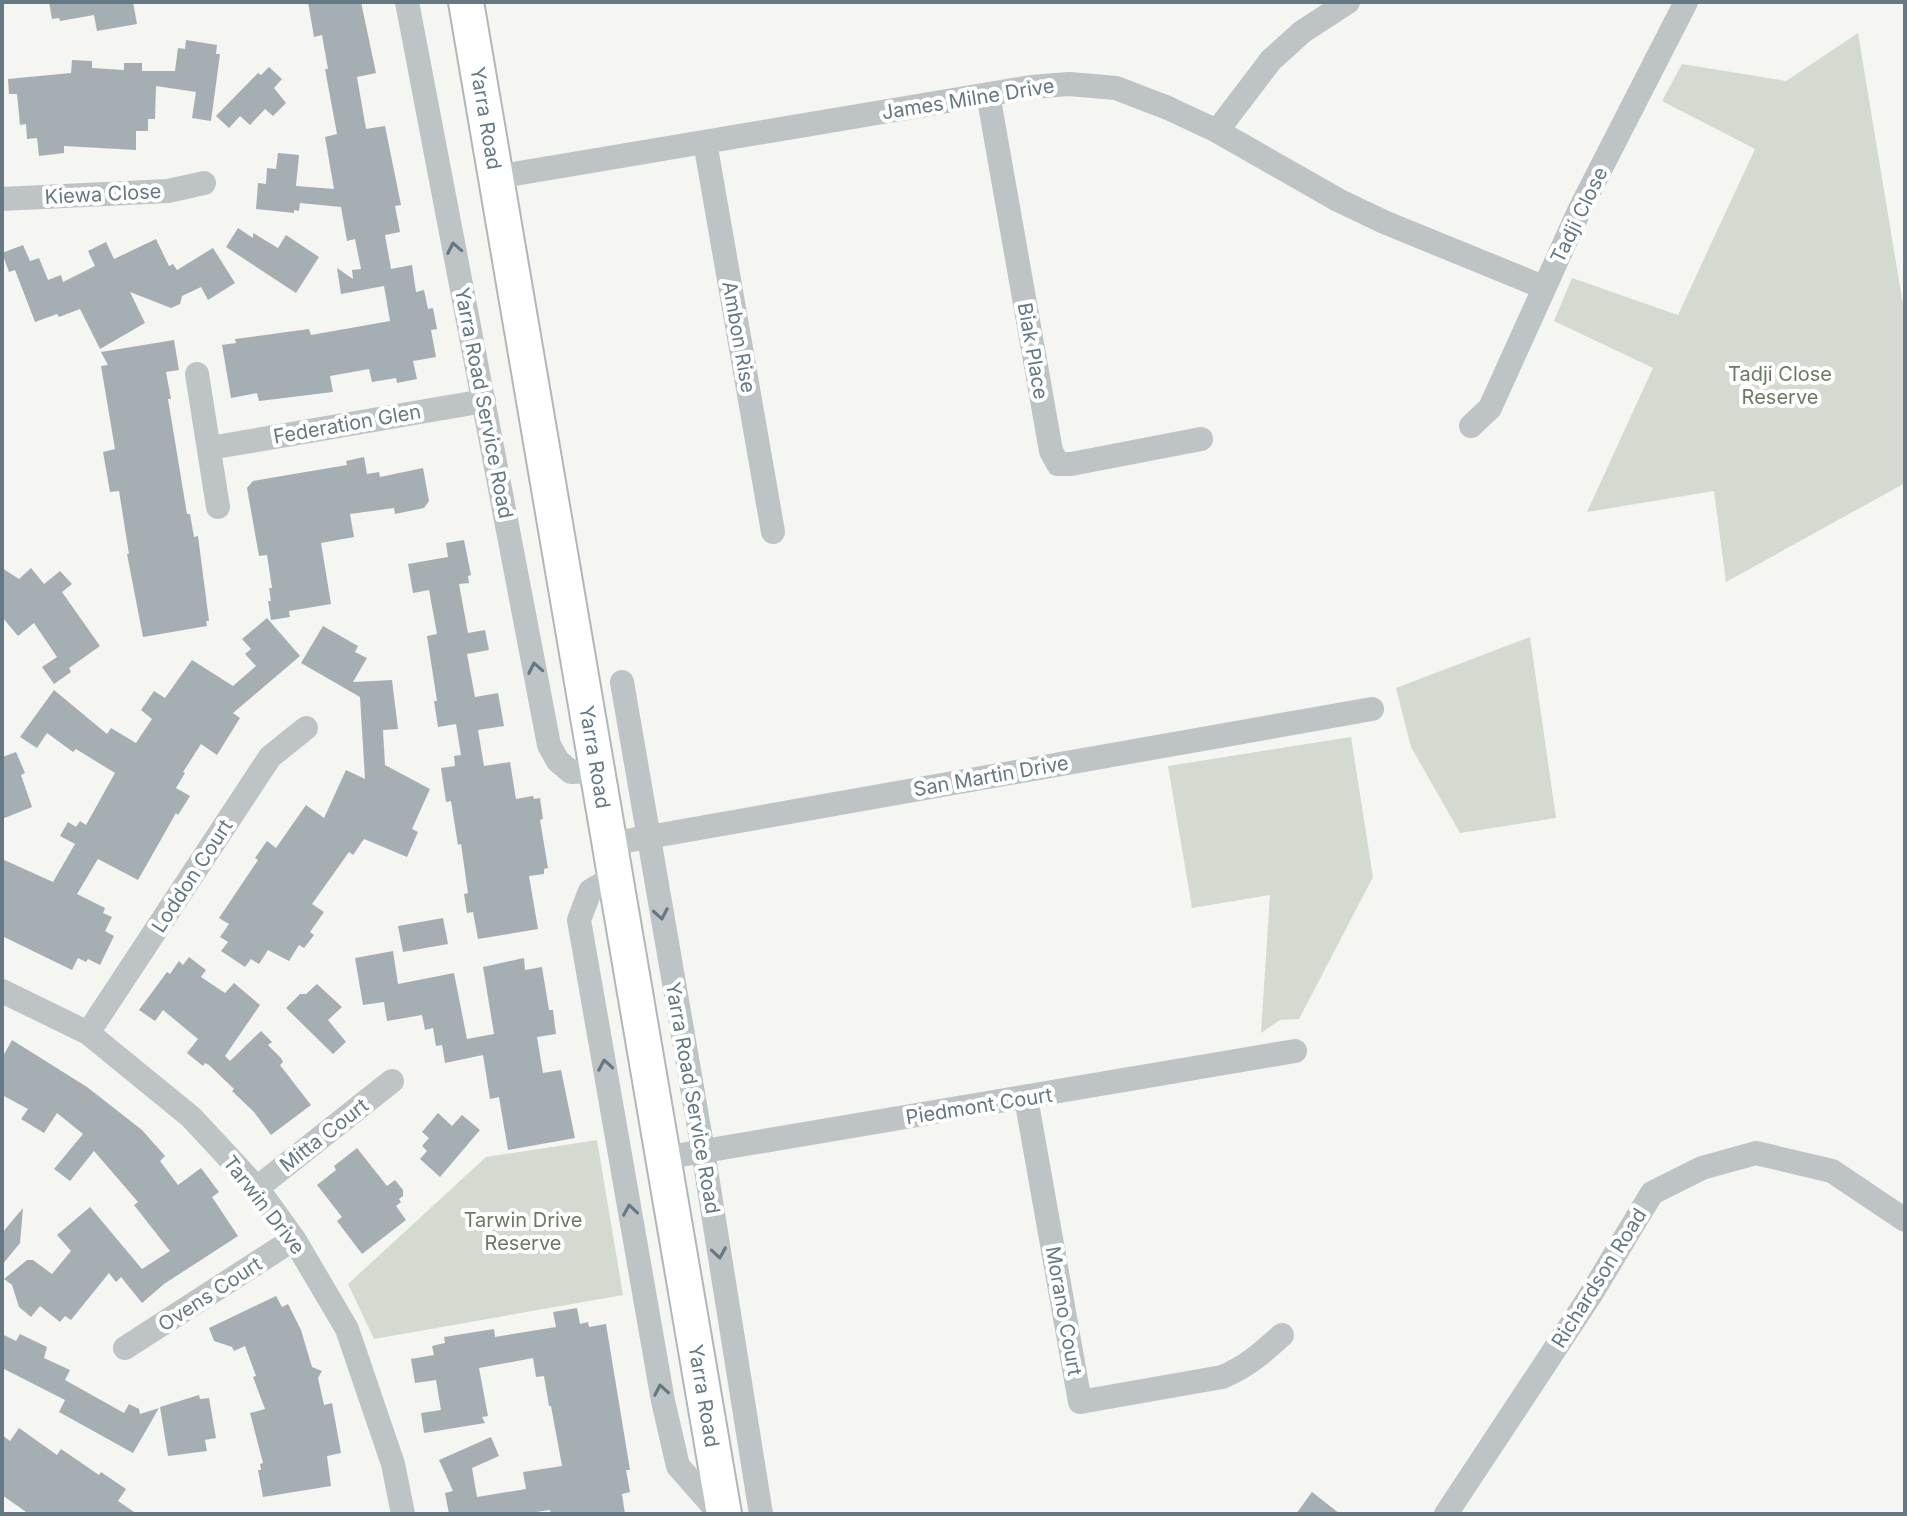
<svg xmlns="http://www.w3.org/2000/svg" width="1907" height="1516" font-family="Inter,sans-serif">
	<rect width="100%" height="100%" fill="#f5f5f1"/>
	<path fill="#d5dad0" d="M1858,33L1905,317V483L1726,582L1714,491L1587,512L1653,368L1554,321L1572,278L1678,315L1755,149L1662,101L1682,64L1786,81Z
		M1530,637L1556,818L1460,833L1411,747L1396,688Z
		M1351,737L1373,877L1299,1019L1280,1020L1261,1033L1270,895L1192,908L1168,766Z
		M597,1140L623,1295L374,1339L348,1284L486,1157Z"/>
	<path fill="#a5afb3" d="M49,2H133L137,24L97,31L94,15L60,21L59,18L52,19Z
		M308,2H361L376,73L357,77L366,129L385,126L401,205L395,206L400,232L385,235L391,269L412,265L416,292L424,290L428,309L433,308L437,329L431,330L436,357L413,361L417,379L397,383L396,378L372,382L369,369L330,376L333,392L259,401L257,393L231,398L222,345L236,343L235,339L309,329L311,335L390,321L384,286L341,294L337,268L353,279L352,270L361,269L355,239L347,241L341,207L300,203L299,211L294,210V213L256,209L258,183L266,184L267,168L276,169L278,153L299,155L296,186L334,189L325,137L337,134L325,69H328L322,35L314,37Z
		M186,40L217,45L216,54H220L211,121L192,118L196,92L156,86L155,119H148V131H136V150L64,146V153L39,156L37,138L27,139L26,124L20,125L17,94H9L8,79L71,73L72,60L92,61V68L124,70V63H142V71H175L178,48L185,49Z
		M269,67L282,79L274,88L286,103L273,116L265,109L250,125L240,116L229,128L216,116L258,73L261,75Z
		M238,228L253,238V233L278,248L286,235L319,257L296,293L226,247Z
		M156,239L169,266L173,264L177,270L213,248L235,283L208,300L201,287L182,296L180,304L171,308L130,292L145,323L100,349L80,309L59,317L57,314L35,322L15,270L9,272L2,253L23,245L30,261L39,258L48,280L61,275L63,282L95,266L88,251L106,242L114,259Z
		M174,340L179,370L166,372L171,399H168L187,514H190L194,537L198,536L209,621H206L207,626L143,637L127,554H129L119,491L110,492L103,452L115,449L101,366L108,365L101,352Z
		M364,457L367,474L379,472L380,477L423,468L429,501L424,508L395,514L394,508L350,514L354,537L321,543L331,604L289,611L290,617L271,620L268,601H271L269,588H272L267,555L259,556L247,488L253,481L347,465L346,461Z
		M464,540L471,575L468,576L469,583L459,584L468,633L485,630L489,650L467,654L475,697L498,693L504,726L478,730L484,766L510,762L516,799L533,796L534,799L540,798L543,819L540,820L548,868L544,869V874L529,876L538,929L478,939L473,912L467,913L464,894L468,893L461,844L458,845L451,801L446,802L441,768L455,766L454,756L461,755L456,724L438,727L434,701H437L427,636L437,634L429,590L413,593L408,564L448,557L446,543Z
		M2,568L19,579L31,568L44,584L60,571L72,584L62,592L100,646L69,668L71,672L54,684L42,667L57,657L34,623L18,636L2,617Z
		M267,618L300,656L233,713L240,718L217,755L201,744L183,772L185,773L176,788L190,796L178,815L176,813L138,880L98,859L77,894L105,908L103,913L112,917L105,931L114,936L100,965L88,959L86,962L78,958L72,970L2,936V859L53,882L75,844L60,836L68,822L76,827L80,821L86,825L115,773L76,749L73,752L47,733L37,748L20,737L54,690L107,734L111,728L136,743L152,719L141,710L154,691L165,698L192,660L233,686L256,666L245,654L251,649L242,639Z
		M323,626L358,646L355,652L367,658L353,682L392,680L398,729L383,730L385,765L430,789L412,829L418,832L407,857L364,839L353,855L349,852L312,904L324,912L310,932L314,935L304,948L299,945L289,961L268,950L259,964L251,959L245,967L221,951L228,942L220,937L229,924L219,918L258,860L255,858L267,841L276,848L306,805L324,818L346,770L365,779L360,697L301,663Z
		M16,752L25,773L21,775L32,807L2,819V757Z
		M443,918L448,944L403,952L398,926Z
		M393,951L398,984L454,973L467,1039L494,1034L483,967L524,958L525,970L542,967L549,1010H553L556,1034L537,1037L543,1073L561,1070L575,1138L508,1150L499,1097L490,1099L483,1055L445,1063L442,1045L436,1046L433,1028L425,1030L422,1015L387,1021L384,1002L363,1005L355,958Z
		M189,957L206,970L201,977L225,993L234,983L260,1005L225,1056L230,1061L261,1031L272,1042L268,1045L281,1058L283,1062L280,1065L311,1105L271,1135L254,1112L232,1091L234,1089L209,1065L205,1063L203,1066L187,1053L198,1039L163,1010L155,1021L139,1010L167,972L170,974L179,961L183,965Z
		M317,984L342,1007L328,1020L346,1042L333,1054L286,1008L300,994H306Z
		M12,1040L87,1087L142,1130L165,1156L160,1161L178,1185L201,1168L219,1192L212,1197L238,1236L164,1284L142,1303L121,1277L116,1282L109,1273L71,1320L65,1316L60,1322L40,1306L31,1317L19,1307L12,1285L4,1279L27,1260H33L52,1274L71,1251L57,1235L90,1207L142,1269L170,1251L134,1205L138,1202L94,1151L70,1181L54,1169L83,1134L57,1113L44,1133L21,1119L28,1109L2,1095V1058Z
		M438,1113L452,1126L462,1115L480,1130L440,1177L420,1159L427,1151L422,1146L429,1138L422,1132Z
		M357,1148L387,1186L395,1180L403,1190V1196L399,1199L401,1202L396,1206L406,1220L362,1254L337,1221L342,1217L317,1185L336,1170L334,1166Z
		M23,1208L20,1243L2,1265V1233Z
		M276,1296L282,1307L288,1304L301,1330L312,1367L322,1371L318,1378L324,1405L332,1403L341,1453L327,1456L331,1486L263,1497L258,1470H261L260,1464L263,1463L250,1413L265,1409L253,1377L256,1376L245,1346L234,1351L232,1347L214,1341L209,1328Z
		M577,1308L580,1324L588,1322L589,1327L606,1324L630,1470H626L630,1492L622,1494L625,1514H551L550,1510L523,1514H449L445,1493L453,1491L439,1460L491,1437L499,1456L472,1468L477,1497L526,1489L523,1472L562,1466L551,1406H549L544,1376L536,1377L533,1358L479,1368L488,1416L482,1417L485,1423L424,1433L421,1413L441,1410L436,1380L415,1383L411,1359L434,1355L432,1346L445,1343L444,1337L494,1329L495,1337L556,1327L553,1312Z
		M2,1334L16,1341L20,1334L47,1347L44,1358L70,1370L65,1380L124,1413L129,1404L139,1409L140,1414L159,1408L133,1453L59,1412L65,1400L2,1368Z
		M199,1395L200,1399L209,1398L216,1438L205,1440L207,1451L168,1456L160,1407Z
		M19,1428L57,1455L61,1449L99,1475L101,1472L126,1489L118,1501L137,1514H29L2,1495V1435L10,1441Z
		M1312,1492L1340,1514H1296Z"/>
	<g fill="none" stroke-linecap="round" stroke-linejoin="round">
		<defs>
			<g id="secondary">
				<path id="s1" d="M466,2L724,1514"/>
			</g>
		</defs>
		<use href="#secondary" stroke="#b0b7ba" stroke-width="38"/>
		<path stroke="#bec3c6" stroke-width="24" d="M407,2L549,745L558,761L571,772L595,771
			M988,94L1051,451L1058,464H1071L1201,439
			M1217,131L1271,60L1302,32L1348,2
			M705,142L773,532
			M496,177L1031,87L1069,84L1116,88L1168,108L1217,131L1338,200L1384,222L1543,287
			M2,199L168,191L204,183
			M197,374L218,507
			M1471,426L1490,408L1580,209L1686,2
			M210,448L484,401
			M622,682L703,1151L761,1514
			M609,844L1372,709
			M615,876L590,891L579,920L663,1401L678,1466L720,1514
			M2,991L88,1033L191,1117L257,1188L294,1239L347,1329L393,1464L403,1514
			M88,1033L270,757L306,728
			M1026,1098L1080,1402L1222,1377C1247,1367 1263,1352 1282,1335
			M663,1158L1295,1051
			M257,1188L392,1081
			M125,1348L294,1239
			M1446,1514L1590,1296L1652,1193L1702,1168L1756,1153L1832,1171L1905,1220"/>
		<use href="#secondary" stroke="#fff" stroke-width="34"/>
	</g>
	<defs><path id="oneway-chevron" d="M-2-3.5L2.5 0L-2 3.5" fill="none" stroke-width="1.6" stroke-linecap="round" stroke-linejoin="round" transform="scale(2)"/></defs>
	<g stroke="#647983">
		<use href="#oneway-chevron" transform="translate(454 248) rotate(-101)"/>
		<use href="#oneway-chevron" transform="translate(535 668) rotate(-101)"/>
		<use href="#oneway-chevron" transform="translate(661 914) rotate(80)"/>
		<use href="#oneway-chevron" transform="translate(605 1065) rotate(-100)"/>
		<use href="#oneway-chevron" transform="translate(630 1210) rotate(-99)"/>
		<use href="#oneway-chevron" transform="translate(719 1253) rotate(81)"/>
		<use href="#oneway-chevron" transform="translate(661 1390) rotate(-100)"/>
	</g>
	<g text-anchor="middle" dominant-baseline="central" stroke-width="8" stroke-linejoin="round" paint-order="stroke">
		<g font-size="20" fill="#647983" stroke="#fff">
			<text transform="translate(968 99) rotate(-9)">James Milne Drive</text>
			<text stroke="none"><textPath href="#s1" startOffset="118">Yarra Road</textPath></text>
			<text transform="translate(103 194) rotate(-3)">Kiewa Close</text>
			<text transform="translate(1579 215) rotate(-64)">Tadji Close</text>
			<text transform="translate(739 337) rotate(80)">Ambon Rise</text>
			<text transform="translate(1033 351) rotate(80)">Biak Place</text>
			<text transform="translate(484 403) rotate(79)">Yarra Road Service Road</text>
			<text transform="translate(347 424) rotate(-10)">Federation Glen</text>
			<text stroke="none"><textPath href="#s1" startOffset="766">Yarra Road</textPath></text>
			<text transform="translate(991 776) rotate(-10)">San Martin Drive</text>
			<text transform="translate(192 876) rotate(-57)">Loddon Court</text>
			<text transform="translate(693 1098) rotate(80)">Yarra Road Service Road</text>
			<text transform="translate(979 1106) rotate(-9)">Piedmont Court</text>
			<text transform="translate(324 1135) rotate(-38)">Mitta Court</text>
			<text transform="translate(264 1205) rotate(52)">Tarwin Drive</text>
			<text transform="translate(1599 1278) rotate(-58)">Richardson Road</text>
			<text transform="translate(210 1294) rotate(-33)">Ovens Court</text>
			<text transform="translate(1064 1311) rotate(80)">Morano Court</text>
			<text stroke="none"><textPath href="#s1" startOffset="1414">Yarra Road</textPath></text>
		</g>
		<g font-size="20" fill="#6a7a63" stroke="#fff">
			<text x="1780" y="374">Tadji Close<tspan x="1780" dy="23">Reserve</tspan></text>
			<text x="523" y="1220">Tarwin Drive<tspan x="523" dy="23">Reserve</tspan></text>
		</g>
	</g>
	<rect width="1907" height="1516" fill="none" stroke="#647983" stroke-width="8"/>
</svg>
